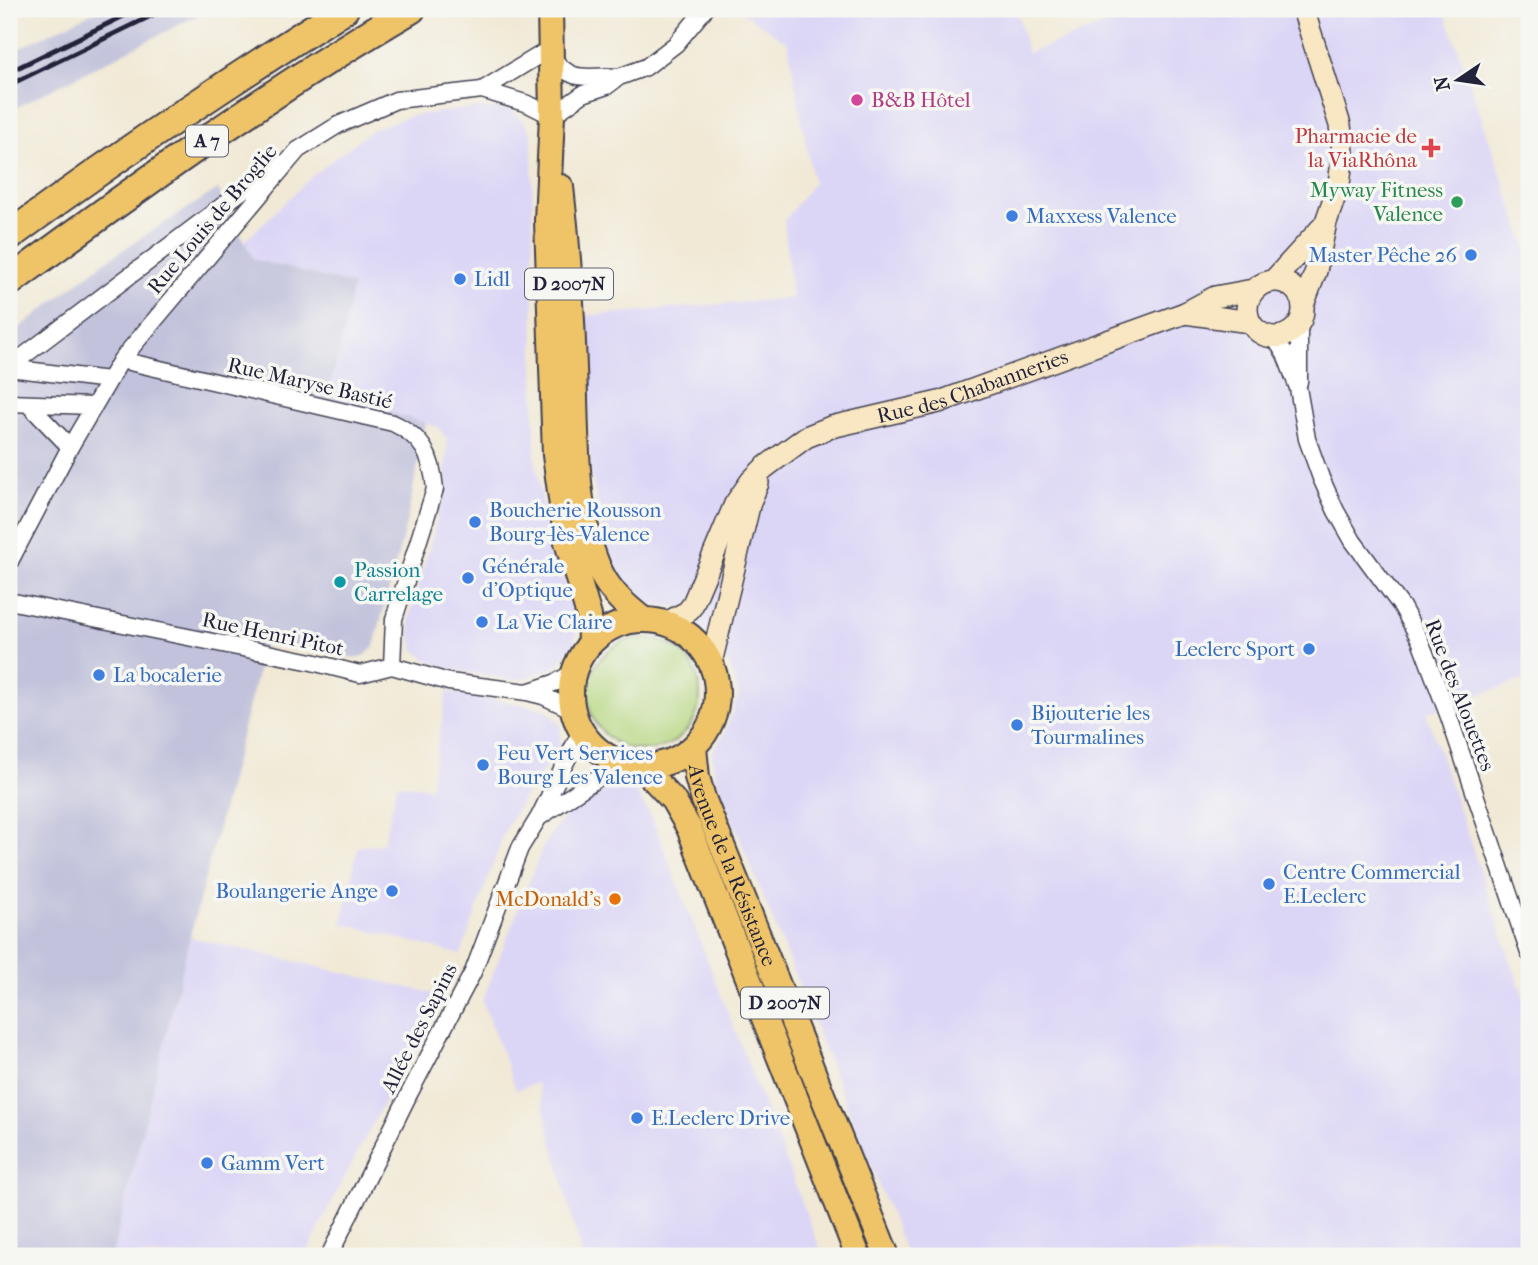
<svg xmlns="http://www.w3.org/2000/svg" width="1538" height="1265" font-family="'IM FELL French Canon',serif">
	<rect width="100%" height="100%" fill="#f6f6f2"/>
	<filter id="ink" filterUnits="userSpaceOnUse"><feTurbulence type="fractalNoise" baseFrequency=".0143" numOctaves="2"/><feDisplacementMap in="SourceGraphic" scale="14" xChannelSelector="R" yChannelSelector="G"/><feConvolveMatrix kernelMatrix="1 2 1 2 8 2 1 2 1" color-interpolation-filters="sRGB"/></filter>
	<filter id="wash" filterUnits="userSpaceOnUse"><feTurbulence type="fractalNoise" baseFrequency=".00686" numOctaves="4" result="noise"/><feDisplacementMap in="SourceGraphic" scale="28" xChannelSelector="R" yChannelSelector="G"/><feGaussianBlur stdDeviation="1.57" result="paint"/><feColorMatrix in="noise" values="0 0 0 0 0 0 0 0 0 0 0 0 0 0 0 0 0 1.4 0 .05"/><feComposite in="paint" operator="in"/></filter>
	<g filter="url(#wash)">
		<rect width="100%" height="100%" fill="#f1e9d5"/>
		<path fill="#dcd6f6" d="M738,9H1017L1027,53L1151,9H1444L1529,255V678L1426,713L1529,1013V1256H907L715,776L712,752L725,732L739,694L729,664L713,642L677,606L649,605L623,583L607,555L591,472L584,316L792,298L784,221L813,183L788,43Z
			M474,108L511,109L524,121L532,135L535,458L544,510L577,627L574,644L562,660L553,668L522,679L510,680L450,669L425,659L414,648L410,632V615L443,498L448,441L438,427L327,395L341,344L353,285L253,259L244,242L313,175L373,129L410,116Z
			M447,691L545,709L561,725L559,749L526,794L505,830L461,955L342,923L358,847L383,844L397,784L430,788Z
			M624,782L635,790L652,818L823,1256H582L537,1083L516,1090L482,1001L542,849L552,832L566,815L613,785Z
			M190,937L440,995L328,1209L306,1256H112Z"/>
		<path fill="#c2c2dc" d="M100,9H210L9,111V53Z
			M218,189L253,259L353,285L341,344L327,395L426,423L407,520L374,646L366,655L355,658L265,643L190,937L112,1256H9V336L107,260Z"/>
		<path fill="#b4d57d" stroke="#6b7c5c" stroke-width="2" d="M588 694a56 56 0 1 1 112 0a56 56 0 1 1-112 0Z"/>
	</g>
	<g filter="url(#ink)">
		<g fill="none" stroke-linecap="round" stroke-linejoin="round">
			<defs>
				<path id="street" d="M552,57C574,86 587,74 619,77
					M482,90L528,104L552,116L583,94L607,86L619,77L646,67L676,44L705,9
					M1274,337L1285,354L1298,388L1307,439L1321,478L1336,511L1353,541L1402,607L1420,640L1449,717L1529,953
					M121,360L393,423C423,437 432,456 435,489L394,619L392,666
					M9,367L279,163
					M9,368L109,380
					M1299,382V322
					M9,403L92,406
					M29,405L70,447
					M9,563L70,447L121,360L298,150L338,125L396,100L482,90L551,48
					M9,601L312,662L360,674L392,666L449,682L527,692L543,696L573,710
					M527,692L557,682L574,672
					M541,816L620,763
					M329,1256L409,1094L473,972L520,848L539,817L581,731"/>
				<g id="secondary">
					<path d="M1273,281L1325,224"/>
					<circle cx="1275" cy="309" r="28"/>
					<path d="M1303,305L1316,271L1326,222L1339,184L1343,153L1340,125L1303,9"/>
					<path d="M1185,313L1250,322"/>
					<path id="s1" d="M666,623L687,612L692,606L735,504L751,481L764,468L806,437L831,427L939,402L1185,313L1215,297L1253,290"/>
					<path d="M711,663L750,502L758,483"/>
				</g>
				<g id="primary">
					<path d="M550,9L552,116L547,221L555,455L567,542L589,616L590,643"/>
					<path d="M561,187C568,247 572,307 574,368C577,431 573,515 601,573C611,593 627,607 644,620"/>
					<circle cx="644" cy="693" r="73"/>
					<path id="s2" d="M694,748L697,777L703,798L887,1256"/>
					<path d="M642,767L673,800L689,828L858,1256"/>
				</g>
				<path id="highway" d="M9,236C117,156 230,81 344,9
					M9,282C139,186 271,91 411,9"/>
			</defs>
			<use href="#street" stroke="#414052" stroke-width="19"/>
			<use href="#secondary" stroke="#414052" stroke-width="24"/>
			<use href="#primary" stroke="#414052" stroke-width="28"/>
			<use href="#highway" stroke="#414052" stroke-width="32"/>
			<use href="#street" stroke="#fff" stroke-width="16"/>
			<use href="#secondary" stroke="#f9e7c3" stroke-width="21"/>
			<use href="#primary" stroke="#efc469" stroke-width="24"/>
			<use href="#highway" stroke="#efc469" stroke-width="28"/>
			<path stroke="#22223b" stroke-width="5" d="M9,72L138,9
				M9,85L165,9"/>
		</g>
	</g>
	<circle fill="#d1479c" stroke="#f6f6f2" stroke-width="2.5" cx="857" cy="100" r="7"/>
	<path fill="#e0444e" stroke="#f6f6f2" stroke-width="2.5" d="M1427.5 137.5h7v7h7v7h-7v7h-7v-7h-7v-7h7z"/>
	<circle fill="#2e9e5b" stroke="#f6f6f2" stroke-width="2.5" cx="1457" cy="202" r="7"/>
	<g fill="#3f7fe0" stroke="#f6f6f2" stroke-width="2.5">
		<circle cx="1012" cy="216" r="7"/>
		<circle cx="1471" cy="255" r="7"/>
		<circle cx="460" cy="279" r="7"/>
		<circle cx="475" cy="522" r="7"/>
		<circle cx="468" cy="578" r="7"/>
		<circle cx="482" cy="622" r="7"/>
		<circle cx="1309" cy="649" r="7"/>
		<circle cx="99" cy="675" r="7"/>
		<circle cx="1017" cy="725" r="7"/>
		<circle cx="483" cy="765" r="7"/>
		<circle cx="1269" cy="884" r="7"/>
		<circle cx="392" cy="891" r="7"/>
		<circle cx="637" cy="1118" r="7"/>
		<circle cx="207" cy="1163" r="7"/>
	</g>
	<circle fill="#0f9aa8" stroke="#f6f6f2" stroke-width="2.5" cx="340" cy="582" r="7"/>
	<circle fill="#e8710a" stroke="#f6f6f2" stroke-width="2.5" cx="615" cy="899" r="7"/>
	<g text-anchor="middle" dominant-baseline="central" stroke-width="7" stroke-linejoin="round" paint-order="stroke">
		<g fill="#f6f6f2" stroke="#626272" stroke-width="2">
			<rect x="186" y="125.5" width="42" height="31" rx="5"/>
			<rect x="525" y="268.5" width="88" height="31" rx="5"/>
			<rect x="741" y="987.5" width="88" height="31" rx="5"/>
		</g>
		<g font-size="19" font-weight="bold" fill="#22223b">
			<text x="207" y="141">A 7</text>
			<text x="569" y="284">D 2007N</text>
			<text x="785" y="1003">D 2007N</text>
		</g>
		<g font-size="21" fill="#b23c85" stroke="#f6f6f2" text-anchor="start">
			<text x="871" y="100">B&amp;B Hôtel</text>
		</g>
		<g font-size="21" fill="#be3a42" stroke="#f6f6f2" text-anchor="end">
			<text x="1417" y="136">Pharmacie de<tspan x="1417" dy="24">la ViaRhôna</tspan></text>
		</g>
		<g font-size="21" fill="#27864d" stroke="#f6f6f2" text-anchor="end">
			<text x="1443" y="190">Myway Fitness<tspan x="1443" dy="24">Valence</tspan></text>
		</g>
		<g font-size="21" fill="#366cbe" stroke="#f6f6f2" text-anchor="start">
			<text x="1026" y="216">Maxxess Valence</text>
			<text x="1457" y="255" text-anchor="end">Master Pêche 26</text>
			<text x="474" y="279">Lidl</text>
			<text x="489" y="510">Boucherie Rousson<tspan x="489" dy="24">Bourg-lès-Valence</tspan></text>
			<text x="482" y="566">Générale<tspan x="482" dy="24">d'Optique</tspan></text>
			<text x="496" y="622">La Vie Claire</text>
			<text x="1295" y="649" text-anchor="end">Leclerc Sport</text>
			<text x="113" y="675">La bocalerie</text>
			<text x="1031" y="713">Bijouterie les<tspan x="1031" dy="24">Tourmalines</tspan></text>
			<text x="497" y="753">Feu Vert Services<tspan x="497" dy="24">Bourg Les Valence</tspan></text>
			<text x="1283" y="872">Centre Commercial<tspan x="1283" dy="24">E.Leclerc</tspan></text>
			<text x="378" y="891" text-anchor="end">Boulangerie Ange</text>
			<text x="651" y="1118">E.Leclerc Drive</text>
			<text x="221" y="1163">Gamm Vert</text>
		</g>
		<g font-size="21" fill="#22223b" stroke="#f6f6f2">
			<text transform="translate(212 219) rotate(-50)">Rue Louis de Broglie</text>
			<text transform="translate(310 383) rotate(13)">Rue Maryse Bastié</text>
			<text stroke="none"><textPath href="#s1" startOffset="415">Rue des Chabanneries</textPath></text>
			<text transform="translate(273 634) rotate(12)">Rue Henri Pitot</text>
			<text transform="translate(1460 695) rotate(69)">Rue des Alouettes</text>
			<text stroke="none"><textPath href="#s2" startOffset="124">Avenue de la Résistance</textPath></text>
			<text transform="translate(419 1028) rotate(-63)">Allée des Sapins</text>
		</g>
		<g font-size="21" fill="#0d838f" stroke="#f6f6f2" text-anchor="start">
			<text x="354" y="570">Passion<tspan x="354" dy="24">Carrelage</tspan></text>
		</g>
		<g font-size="21" fill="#c56008" stroke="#f6f6f2" text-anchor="end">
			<text x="601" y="899">McDonald's</text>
		</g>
	</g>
	<rect width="1538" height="1265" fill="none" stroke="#f6f6f2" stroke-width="35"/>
	<g transform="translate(1458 80) rotate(257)" stroke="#f6f6f2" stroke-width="5" paint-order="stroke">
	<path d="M0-5L12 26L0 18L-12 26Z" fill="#22223b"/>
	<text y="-10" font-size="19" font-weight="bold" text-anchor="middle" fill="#22223b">N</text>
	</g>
</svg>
